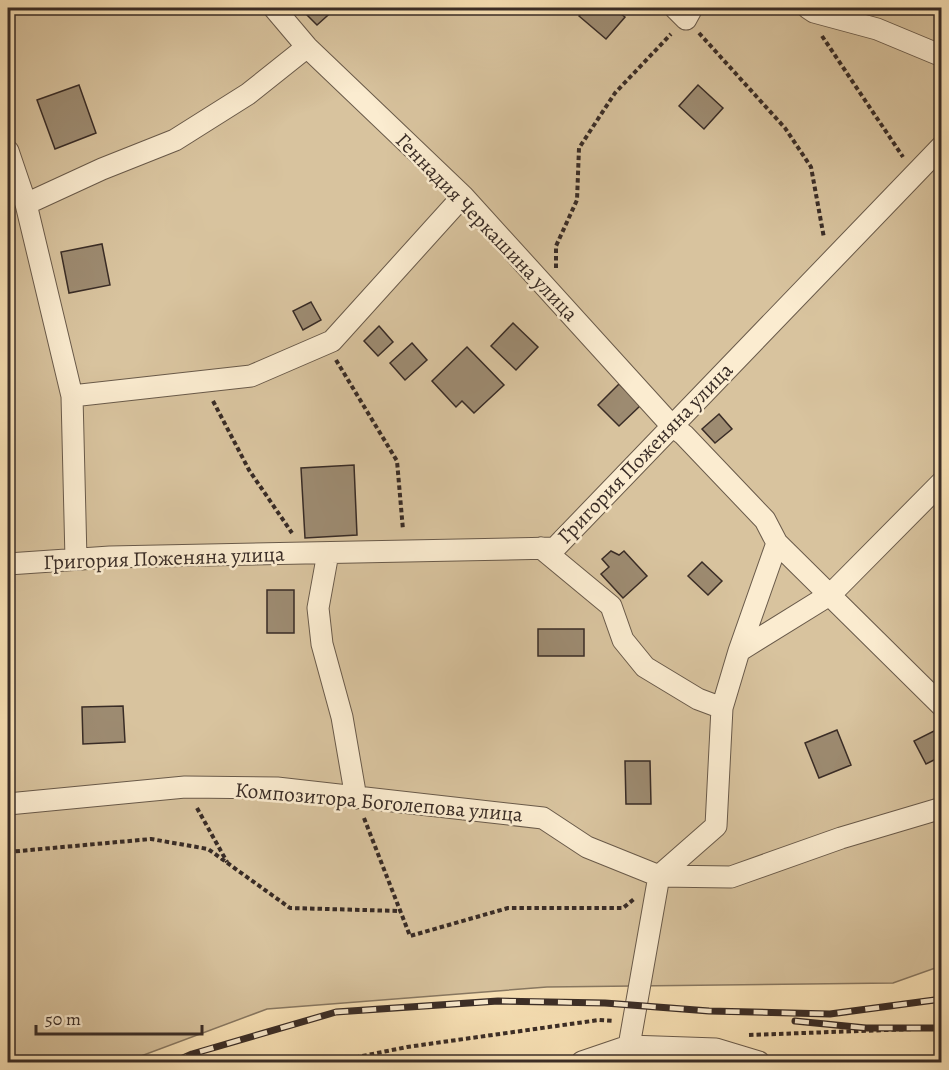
<svg xmlns="http://www.w3.org/2000/svg" width="949" height="1070" font-family="Alegreya,serif">
	<rect width="100%" height="100%" fill="#f9e2b6"/>
	<filter id="stains"><feTurbulence type="fractalNoise" baseFrequency=".00333" numOctaves="4"/><feColorMatrix values="0 0 0 0 .2 0 0 0 0 .09 0 0 0 0 .02 0 0 0 .5 -.17"/></filter>
	<radialGradient id="worn" r=".72"><stop offset=".6" stop-color="#630" stop-opacity="0"/><stop offset="1" stop-color="#630" stop-opacity=".3"/></radialGradient>
	<path fill="#d8c39e" stroke="#887862" stroke-width="1.5" d="M8,8H941V966L893,983L547,987L267,1009L125,1062H8Z"/>
	<path fill="#9d8b71" stroke="#392c26" stroke-width="1.5" d="M300,8H336L317,25Z
		M587,8H613L625,17L606,39L579,16Z
		M79,85L96,133L55,149L37,100Z
		M698,85L723,108L704,129L679,106Z
		M102,244L110,285L69,293L61,252Z
		M311,302L321,320L303,330L293,311Z
		M513,323L538,347L516,370L491,346Z
		M379,326L393,342L378,356L364,341Z
		M412,343L427,360L405,380L390,363Z
		M467,347L504,385L474,413L462,401L456,407L432,381Z
		M619,384L641,405L619,426L598,405Z
		M719,414L732,429L715,443L702,429Z
		M354,465L357,535L305,538L301,468Z
		M611,551L619,555L624,551L647,576L623,598L601,574L609,567L602,559Z
		M702,562L722,581L708,595L688,576Z
		M267,590H294V633H267Z
		M538,629H584V656H538Z
		M123,706L125,742L83,744L82,707Z
		M942,727V756L926,764L914,741Z
		M837,730L851,765L819,778L805,743Z
		M625,761H650L651,804H626Z"/>
	<g fill="none" stroke-linecap="round" stroke-linejoin="round">
		<defs>
			<path id="minor" d="M274,8L307,47L463,196L671,425L684,435L765,520L777,543L739,651L722,708L716,826L659,876L629,1046
				M675,8L686,19L692,8
				M808,8L814,12L877,29L942,56
				M8,151L26,204L72,396L76,559
				M26,204L102,169L175,140L248,94L307,47
				M72,396L251,376L332,341L463,196
				M777,543L942,706
				M541,548L611,606L623,640L645,667L698,699L722,708
				M328,553L318,608L322,644L342,717L356,798
				M8,564L110,557L555,548L942,146
				M739,651L831,594L942,482
				M8,804L185,787L277,788L543,818L587,847L659,876L731,877L841,838L942,808
				M582,1062L629,1046L716,1049L759,1062"/>
		</defs>
		<use href="#minor" stroke="#695a4a" stroke-width="23"/>
		<path stroke="#392c26" stroke-width="4" stroke-dasharray="4.5 3" stroke-linecap="butt" d="M699,33L785,128L811,167L824,238
			M822,36L903,157
			M556,268V246L577,200L579,148L615,93L671,34
			M336,360L397,461L403,530
			M213,401L249,470L292,533
			M197,808L227,862
			M364,818L410,936L508,908H623L634,899
			M8,852L151,839L208,849L290,908L400,911
			M749,1035L942,1028
			M333,1062L407,1047L599,1020L614,1021"/>
		<use href="#minor" stroke="#fbecd0" stroke-width="21"/>
		<defs>
			<path id="rail" d="M795,1021L866,1028H942
				M174,1062L192,1054L336,1012L498,1001L605,1003L709,1011L830,1014L942,999"/>
		</defs>
		<use href="#rail" stroke="#392c26" stroke-width="7"/>
		<use href="#rail" stroke="#fbecd0" stroke-width="4.5" stroke-dasharray="14" stroke-linecap="butt"/>
	</g>
	<g text-anchor="middle" dominant-baseline="central" stroke-width="5" stroke-linejoin="round" paint-order="stroke">
		<g font-size="21" fill="#392c26" stroke="#fbecd0">
			<text transform="translate(487 227) rotate(46)">Геннадия Черкашина улица</text>
			<text transform="translate(645 453) rotate(-46)">Григория Поженяна улица</text>
			<text transform="translate(164 558) rotate(-2)">Григория Поженяна улица</text>
			<text transform="translate(379 802) rotate(5)">Композитора Боголепова улица</text>
		</g>
	</g>
	<rect width="949" height="1070" fill="none" stroke="#f9e2b6" stroke-width="30"/>
	<rect x="9" y="9" width="931" height="1052" fill="none" stroke="#392c26" stroke-width="3"/>
	<rect x="15" y="15" width="919" height="1040" fill="none" stroke="#392c26" stroke-width="1.5"/>
	<path d="M36 1025v9h166v-9" fill="none" stroke="#392c26" stroke-width="3"/>
	<text x="45" y="1025" font-size="18" fill="#392c26" stroke="#fbecd0" stroke-width="4.5" paint-order="stroke">50 m</text>
	<rect width="100%" height="100%" filter="url(#stains)"/>
	<rect width="100%" height="100%" fill="url(#worn)"/>
</svg>
